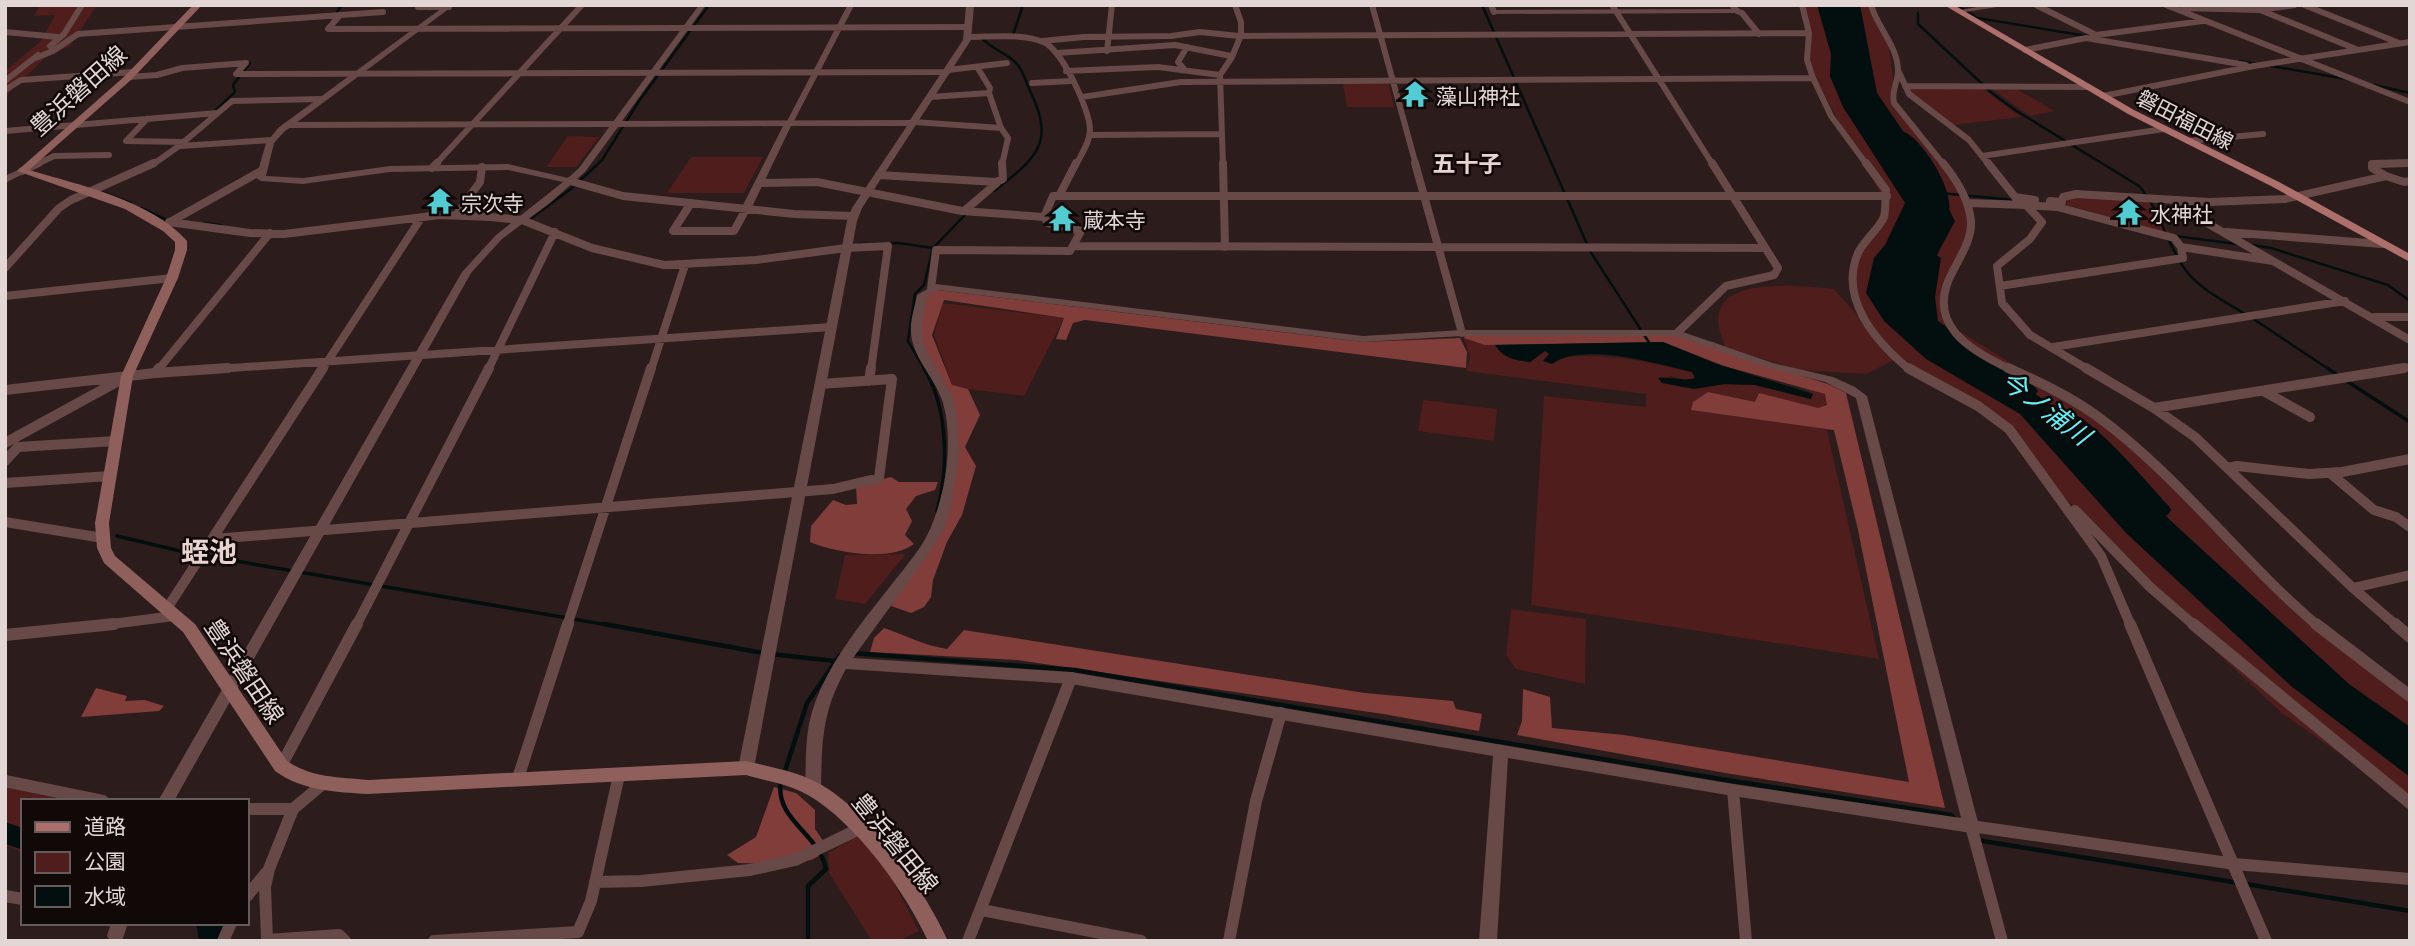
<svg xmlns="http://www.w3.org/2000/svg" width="2415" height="946" font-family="Literata,'Noto Sans JP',serif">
	<rect width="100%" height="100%" fill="#2c1c1b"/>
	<path fill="#4e1d1c" d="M40,5H97L70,46L45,58L5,97V71L41,41L55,15L34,16Z
		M1802,5H1871L1888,38L1897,109L1931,148L1969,207L1966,247L1941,294L1948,324L2096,416L2156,466L2314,622L2410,694V803L2283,714L2151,592L1990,415L1896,359L1866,374L1799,370L1725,347C1723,339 1718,330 1718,321C1718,274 1805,287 1834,289L1876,336L1856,302L1854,266L1886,202L1847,137L1818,82L1808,56V30Z
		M1343,84H1389L1394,107H1347Z
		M1910,87L1982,88L2021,117L1953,125L1909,91Z
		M2013,87L2055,111L2030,116L1992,89Z
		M568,136L599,137L576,167H546Z
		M691,157H763L744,193H667Z
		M2074,196L2149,201L2169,233L2066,205L2068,198Z
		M943,303L1064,318L1024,396L953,387L934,335Z
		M1464,338L1495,345C1504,359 1514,360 1530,362L1545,351L1550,354L1543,360C1596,350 1640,360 1692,372L1696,378L1686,381L1671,376L1662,383L1755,385L1810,399L1813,394L1803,388L1825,394L1834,430H1827L1879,659L1531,605L1544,396L1646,407V394L1466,371L1470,357Z
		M1423,400L1497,409L1494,441L1418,431Z
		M906,554L865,604L835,599L845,555Z
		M1511,609L1586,619L1585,684L1516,669L1506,655Z
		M5,784L106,801H23V852L5,845Z
		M859,835L890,875L919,931L898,941H872L829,873L828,853Z"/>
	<path fill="#803d3a" d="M929,289L1363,342L1460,338L1467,352L1466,368L1085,320L1073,323L1066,340L1056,339L1064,318L944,300L932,335L952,385L968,389L980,415L965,447L976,466L962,515L947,542L933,580L931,597L924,607L911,613L891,606C913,570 943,534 947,490C949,472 953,419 948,404C937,367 897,328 929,289Z
		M1465,335L1675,336L1713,342L1764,364L1828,384L1846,393L1945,808L1725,773L1517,735L1522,721L1523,689L1550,697L1552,728L1624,735L1909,782L1858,530L1834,430L1691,410L1693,402L1708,392L1755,402L1759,393L1818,408L1827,405L1825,394L1724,366L1663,342L1485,345L1464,338Z
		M891,477L899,482H938L935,490L916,496L906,509L912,521L905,535L914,544C890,562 836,553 810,542L811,526L833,500L846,505L857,504L856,486Z
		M884,628C907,636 923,645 947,649L964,630L1365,693L1453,701L1456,709L1482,714L1479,731L1383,714L1017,660L870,652L874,638Z
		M96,688L127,696L125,701L145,700L164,706L159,711L81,717Z
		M774,787L796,793L815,810V829L824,842L819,856L811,860L776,864L738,863L727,855L756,837Z"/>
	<path fill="#030f0f" d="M1817,5H1860L1877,93L1925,163L1955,221C1936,257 1919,281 1930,323L2077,422L2171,521L2349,684L2410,727V777L2291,686L2126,533L2020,414L1926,359L1884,321L1866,293L1874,258L1885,245L1905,203L1843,107L1830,76L1831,54Z
		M1663,342L1714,363L1813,394L1811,399L1755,385L1725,384L1694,389L1662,383L1658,378C1671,376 1683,382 1695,378L1692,372C1656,364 1584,341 1552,364L1543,361L1549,354L1545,351L1530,362C1515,360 1504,359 1495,345Z"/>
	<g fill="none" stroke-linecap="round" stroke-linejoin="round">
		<path stroke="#030f0f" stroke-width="2.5" d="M1482,5L1590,251L1650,344
			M1956,5L1976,17
			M1918,13V24L1992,93L2015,110L2139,186C2160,210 2166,242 2184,268C2198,288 2224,301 2245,314
			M335,15L342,5
			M1971,17L2087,36
			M1013,35L1023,5
			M981,37C990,49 1006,52 1016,63C1024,71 1026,83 1031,93C1056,144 1034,160 994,191
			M2240,61L2257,64
			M2271,66L2346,79
			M2374,85L2410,93
			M214,112L235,92L233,85L250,63
			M99,191L131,203
			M1940,193L2015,200
			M141,208L169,221
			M530,219L572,188L602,160L639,101L709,5
			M204,223L221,225
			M2175,236L2237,244
			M859,244L899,243L933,248
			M2252,245L2271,248L2388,285L2410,301
			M2252,318L2330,370
			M925,370L908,341L915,294L924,285L933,248L967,213"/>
		<path stroke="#030f0f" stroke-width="3.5" d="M924,368C948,408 949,467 937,511
			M2327,368L2339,376
			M2345,380L2410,422
			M117,536L189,553L614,626"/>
		<path stroke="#030f0f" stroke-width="4.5" d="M604,624L763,653
			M852,653L1075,670L1720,779L1951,815L1954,818
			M771,654L835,661
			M784,774L807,703L840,655
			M781,781C774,820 819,833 826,869L808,886V941
			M1977,840L2239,883
			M2246,884L2410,911"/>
		<path fill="#030f0f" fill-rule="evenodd" d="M1902,131C1922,137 1957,194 1948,214L1943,215L1936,211C1938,180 1913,158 1895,135Z
			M1933,253L1941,258L1935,297L1938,321L2035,387L2038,391L2035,395H2023L1924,327C1913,306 1921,280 1925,258Z
			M2068,412C2095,419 2147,483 2168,505L2171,510L2168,515H2154L2084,440L2062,422L2059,418Z
			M5,822L23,828V850L5,844Z
			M196,923H223L227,941H199Z"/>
		<path stroke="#674947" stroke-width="6" d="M1372,5L1416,165
			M1491,5L1494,12
			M1612,5L1713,165
			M1802,5L1809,33L1807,60L1813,78L1831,116L1867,165
			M1871,5C1877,27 1898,46 1898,71C1898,83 1891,90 1894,103L1944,165
			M2036,5L2096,35L2203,21
			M2166,5L2410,102
			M2304,5L2399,43
			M418,7H449
			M2183,8L2259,10L2295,5
			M2260,10L2356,49
			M1737,11L1742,13L1759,34
			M340,15L328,29L969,27
			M5,32L58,37
			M968,37C991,37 1022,33 1043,42C1062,49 1090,110 1090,130C1090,142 1081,155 1076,165
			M1042,41L1084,37L1171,36L1200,32L1239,36L1809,33
			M50,46L64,34L82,5
			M2025,50L2086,38L2246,65
			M1107,51L1112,5
			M1057,53L1175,45L1231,56
			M33,59L53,51L78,34L383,12
			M977,67L990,88L989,93L1001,128L1008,138L1002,165
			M1184,69L1178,62L1187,47
			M948,70L1007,63
			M1898,70L1909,94L1969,140L1989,165
			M1066,71L1158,67L1220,75
			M129,77L157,75L182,68L246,63L236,74L947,72
			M5,81L38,55
			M1032,83L1071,81
			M1905,86L2088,87
			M5,90L21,80L133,72
			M2103,96L2254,66L2410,42
			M930,97L989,93
			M1082,97L1181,82L1813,78
			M147,119L126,141L185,142
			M914,122L1001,128
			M789,124L851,5
			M287,125L617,124
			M5,131L217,113
			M1089,135L1222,134
			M2188,141L2263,134
			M180,146L271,140
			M1982,156L2164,129
			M35,165L54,156L109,155
			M152,165L179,146L232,101L322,99
			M435,165L582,5
			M1223,165L1220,75L1232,57L1241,35V22L1235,5
			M2372,165L2410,163"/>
		<path stroke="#674947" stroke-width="8" d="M1223,163L1225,247
			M1415,163L1462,333
			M1866,163L1886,190C1885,198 1886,209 1884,217C1881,226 1865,240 1859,251C1837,298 1876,342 1910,370
			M1943,163C1956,179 1969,199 1971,221C1972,239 1961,255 1953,271C1924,323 1968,350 2012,370
			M1988,163L2015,197L2035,200
			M432,168L437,163
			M22,171L39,163
			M879,175L996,182L1003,179L1002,163
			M2386,176L2404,182L2410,181
			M570,181L623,196L794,214L854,216
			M759,183L817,182L962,211L1044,217L1053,196H1887
			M1059,196L1076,163
			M2050,201L2062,202L2063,197L2076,194L2209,202L2285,199L2386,176L2372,168V164L2409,163
			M2178,201L2200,219L2410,340
			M691,203L673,231H734L746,209
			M1968,203L2026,205L2023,201
			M964,211L998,182
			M457,214L480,182L482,167
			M169,222L250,233L284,234L440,215L490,217L522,220L592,248L664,265L756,260L846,248L888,246L871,370
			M170,222L263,170
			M2226,232L2382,244
			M1073,246L1765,248
			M5,268L59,208L71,200L154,163
			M2000,286L2183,258L2181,247L2273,261
			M931,289L936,250L1070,251L1081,231L1048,223L1044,217
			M5,296L172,278
			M2375,317H2410
			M1677,333L1726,286L1774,275L1778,268L1712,163
			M2053,347L2345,301
			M158,370L270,233
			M202,370L831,327
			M322,370L421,218
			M488,370L555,232
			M651,370L685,265
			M2089,370L2030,335L2002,303L1997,266L2030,239L2042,222L2026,205L2057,207L2174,238L2181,247
			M2393,370L2410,367"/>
		<path stroke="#674947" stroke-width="10" d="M1908,368L1978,406L2009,429L2101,556L2131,626
			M2008,368C2039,382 2069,396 2097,416C2179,476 2241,561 2318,626
			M2086,368L2154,408L2195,437L2353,588L2397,626
			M155,373L159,368
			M869,381L871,368
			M5,390L155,373L228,368
			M2265,392L2310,417
			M2154,408L2404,368
			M5,443L122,379
			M5,461L18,447L116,441
			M2228,468L2237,466L2309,474L2342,472L2410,459
			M2330,473L2374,510L2396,517L2410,527
			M5,483L110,476
			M2075,510L2150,587L2195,626
			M5,522L103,538
			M213,539L833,489L879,478L892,379L820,384
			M2353,588L2410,575
			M166,610L323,368
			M96,626L174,616
			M356,626L489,368
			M567,626L651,368"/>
		<path stroke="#674947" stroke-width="12" d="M2130,624L2266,941
			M2193,624L2410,803
			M2316,624L2410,696
			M2395,624L2410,637
			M5,635L114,624
			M281,766L357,624
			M518,778L568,624
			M5,781L103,801
			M1733,790L1746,941
			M247,809H293L324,783
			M293,809L269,869L265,887L267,940L339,935L345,941
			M595,882L641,881L750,870L795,860L859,829
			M5,896L23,899
			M247,896L266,873
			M982,910L1141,941
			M223,941L231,923
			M434,941L578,932L591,901L619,775
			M968,941L1071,678
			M1229,941L1256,801L1281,713
			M2002,941L1971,826L2235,864L2410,879"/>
		<path fill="#674947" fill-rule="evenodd" d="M446,5H454L284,132L274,143L266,176L303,178L390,166L508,164L568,178L579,168L699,5H706L622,121L910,120L963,40L966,5H974L971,40L862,208L857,221L754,768L751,772L746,774L741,772L738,768L847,221L852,208L907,126H791L751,209L746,212L741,209L783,126L618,127L585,172L550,203L502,239L471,273L174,801H158L462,272L496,235L563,182L508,170L390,172L303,184L261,181L256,178L266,143L278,128Z
			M1729,5H1736L1741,11L1737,13L1494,14L1490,12L1494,10L1731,9Z
			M1988,5H2010L1959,13L1955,11Z
			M22,168L26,171L25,173L5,183V176Z
			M936,284L1363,336L1462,330H1677L1773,363L1833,377L1855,387L1867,396L1979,826L1977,831L1971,833L1733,796L1508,758L1497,941H1479L1493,756L1071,684L846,669C822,712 822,740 821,789L819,794L813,795L807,794L805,789C806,767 805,745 809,724C823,658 883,600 921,546C944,510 956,442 942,400C934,377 912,357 911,332C910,320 915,307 917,295ZM938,290L1363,342L1462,336H1677L1765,367L1825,382L1856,398L1961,818L1733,784L1071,672L853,658L930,552L944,529L951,506L959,456L957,417L952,396L928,353L922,338V323L927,296Z
			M111,923H128L122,941H110L107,936Z"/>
		<path fill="#8f5f5b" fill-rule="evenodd" d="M193,5H202L132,79L29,170C79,185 151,200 187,241V250L178,278L133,376L109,523L111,548L115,556L195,624L287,761C312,778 339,777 368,780L746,761C770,767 796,771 818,783C870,811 924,888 948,941H928C904,890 857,824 808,795C789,784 767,781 746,775L368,794C335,792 303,791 275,771L183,632L104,563L97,548L95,523L121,376L166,278L175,250V242L163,231L125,209L17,171L126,75Z"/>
		<path fill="#ad6f6b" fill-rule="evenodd" d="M1944,5H1954L2134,110L2279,182L2410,254V262L2271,186L2128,114Z"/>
	</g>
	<defs>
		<symbol id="temple-bare" viewBox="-9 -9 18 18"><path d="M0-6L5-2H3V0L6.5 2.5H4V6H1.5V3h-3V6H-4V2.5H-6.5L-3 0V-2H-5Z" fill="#51ccd2" stroke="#100908" stroke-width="2.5" paint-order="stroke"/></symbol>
	</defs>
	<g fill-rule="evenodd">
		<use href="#temple-bare" x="1396" y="75" width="38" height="38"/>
		<use href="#temple-bare" x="421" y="182" width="38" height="38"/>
		<use href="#temple-bare" x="2110" y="193" width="38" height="38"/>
		<use href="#temple-bare" x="1043" y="199" width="38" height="38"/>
	</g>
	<g text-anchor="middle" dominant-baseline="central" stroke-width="5" stroke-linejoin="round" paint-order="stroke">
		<g font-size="21" fill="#e3d7d6" stroke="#100908" text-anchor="start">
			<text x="1436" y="94">藻山神社</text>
			<text x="461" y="201">宗次寺</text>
			<text x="2150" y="212">水神社</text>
			<text x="1083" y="218">蔵本寺</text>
		</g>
		<g font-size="21" fill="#e3d7d6" stroke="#100908">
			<text transform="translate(2186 118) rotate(27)">磐田福田線</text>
		</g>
		<g font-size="23" font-weight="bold" fill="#e9d3d0" stroke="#100908">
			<text x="1467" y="162">五十子</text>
		</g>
		<g font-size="24" fill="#e3d7d6" stroke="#100908">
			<text transform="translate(77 89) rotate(-42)">豊浜磐田線</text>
			<text transform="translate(246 670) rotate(56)">豊浜磐田線</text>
			<text transform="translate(897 842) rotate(51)">豊浜磐田線</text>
		</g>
		<g font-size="26" font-style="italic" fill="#61f2f9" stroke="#100908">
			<text transform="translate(2047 406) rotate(37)">今ノ浦川</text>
		</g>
		<g font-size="28" font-weight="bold" fill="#e9d3d0" stroke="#100908">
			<text x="209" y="550">蛭池</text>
		</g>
	</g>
	<rect width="2415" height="946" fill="none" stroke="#e3d7d6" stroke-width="14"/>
	<rect x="21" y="799" width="228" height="126" fill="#100908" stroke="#645b5a" stroke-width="2"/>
	<rect x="35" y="822" width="35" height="10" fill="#ad6f6b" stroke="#645b5a" stroke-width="2"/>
	<text x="84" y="834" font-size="21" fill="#e3d7d6">道路</text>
	<rect x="35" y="852" width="35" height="21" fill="#4e1d1c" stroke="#645b5a" stroke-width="2"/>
	<text x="84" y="869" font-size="21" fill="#e3d7d6">公園</text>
	<rect x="35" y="886" width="35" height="21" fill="#030f0f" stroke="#645b5a" stroke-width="2"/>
	<text x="84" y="904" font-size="21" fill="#e3d7d6">水域</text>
</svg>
